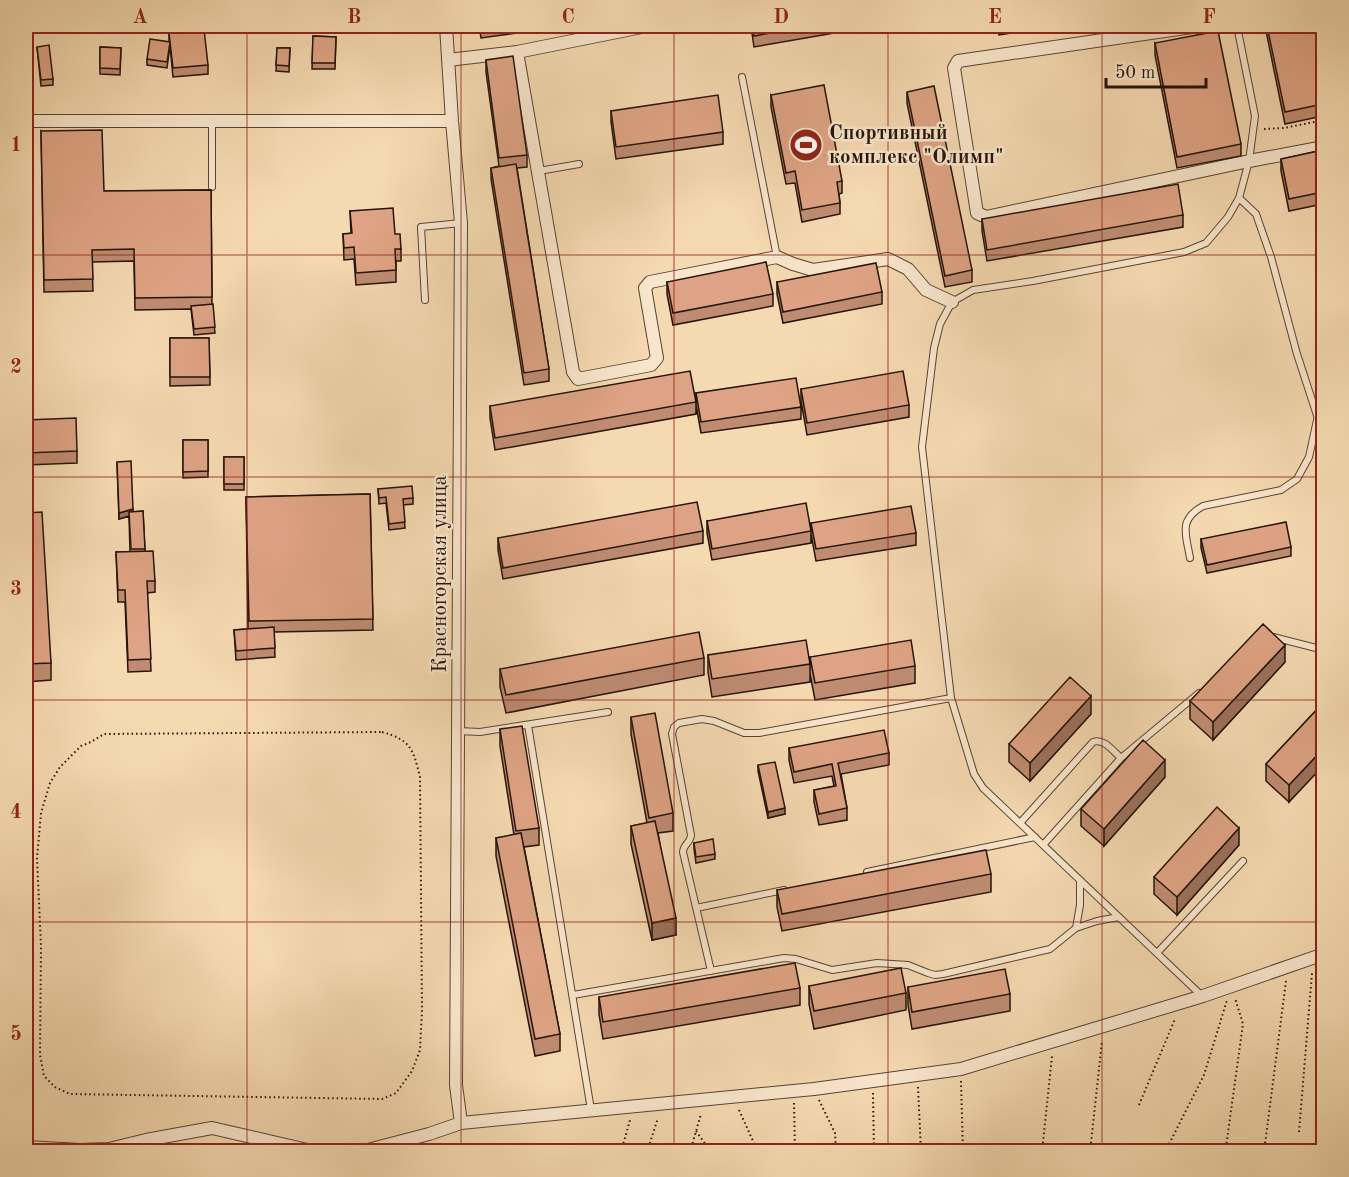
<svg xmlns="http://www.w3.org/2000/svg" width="1349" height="1177" font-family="'Old Standard TT',serif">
	<rect width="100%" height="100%" fill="#f5d9b1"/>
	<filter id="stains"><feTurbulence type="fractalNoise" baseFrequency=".00333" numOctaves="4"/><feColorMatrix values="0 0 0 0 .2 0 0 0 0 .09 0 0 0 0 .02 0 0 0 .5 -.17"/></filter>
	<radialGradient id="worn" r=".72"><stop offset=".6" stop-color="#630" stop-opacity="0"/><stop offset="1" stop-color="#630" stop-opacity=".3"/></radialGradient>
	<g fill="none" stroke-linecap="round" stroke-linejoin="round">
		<defs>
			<path id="service" d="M742,77L777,257
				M212,122V187
				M539,171L579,164
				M1239,198L1256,214L1271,257L1297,354L1324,437
				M425,300L421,227L461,223
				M1190,558C1186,534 1178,520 1203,506L1281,490L1297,479L1309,457L1317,420
				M1273,637L1324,650
				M528,725L591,1110
				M458,731L480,732L608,712
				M1121,758L1199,693
				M1020,823L1093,742C1104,738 1113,751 1121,758L1043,845
				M867,872L1035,837
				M696,908L784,890
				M1076,928L1080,905V880
				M1157,953L1243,861
				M711,971L683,852C683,845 691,842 691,835L672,734L674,727L679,723L702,719L714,721L744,733H759L951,698
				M573,995L784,958L796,959L832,970L877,963L908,965L928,973L935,975L943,974L1050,949L1076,928L1097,921L1119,917
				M1202,996L983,788L974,774L951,698L922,447L934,348L940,324L952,302L973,290L1033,281L1184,252L1206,243L1228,217L1239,198L1249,161L1255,116L1237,26"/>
			<path id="minor" d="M446,26L452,121L461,223L456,1085L461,1123
				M1199,26L958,61L954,68L977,213L986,217L1249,161L1324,147
				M517,52L647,26
				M448,60L517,52L573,372L578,379L651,365L657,358L645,288L650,282L777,257L793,264L813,270L888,259L908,269L926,290L952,302
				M26,121H452
				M26,1147L80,1150L109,1149L146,1140L212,1128L316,1152
				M360,1152L429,1134L461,1123L814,1089L961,1069L1203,996L1324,954"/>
		</defs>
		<use href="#service" stroke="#594432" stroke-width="8"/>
		<use href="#minor" stroke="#594432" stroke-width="14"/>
		<path stroke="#251308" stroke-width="2" stroke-dasharray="1.5 3" stroke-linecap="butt" d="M1264,129L1284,128L1324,120
			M382,732C411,740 413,749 420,777L422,1010L420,1050L412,1071L396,1093L382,1099L70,1094L55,1087L44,1076L40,1055L41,946L37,858L41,813L50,783L60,767L81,746L91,742L104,734Z
			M961,1081L963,1152
			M918,1087L921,1152
			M873,1093L874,1152
			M819,1100L835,1133L836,1152
			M794,1103L795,1152
			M1139,1105L1175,1019
			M739,1110L758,1152
			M696,1131L711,1152
			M1299,1132L1312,973
			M621,1152L630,1120
			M647,1152L658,1118
			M690,1152L701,1114
			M1042,1152L1052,1056
			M1090,1152L1102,1041
			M1165,1152L1204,1075L1227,1000
			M1224,1152L1226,1147L1243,1024L1235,998
			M1264,1152L1286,981"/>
		<use href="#service" stroke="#f8e6cc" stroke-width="6"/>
		<use href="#minor" stroke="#f8e6cc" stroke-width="12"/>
	</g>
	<path fill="#bf8c72" stroke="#251308" stroke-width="1.5" d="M26,26H28V45H26Z
		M366,26H388V27Z
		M479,26H566L481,38Z
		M751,26H875L754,47Z
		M997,26H1054L999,35Z
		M1265,26H1323V116L1285,124Z
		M169,33L208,65V74L173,77L170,46L167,68L147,65V59L169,42Z
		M313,36L336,37L335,69H312Z
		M1155,43L1241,144V156L1177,168L1155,55Z
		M37,47L53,79V85L41,86Z
		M100,47L121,48L120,75L100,74Z
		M277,48H290L289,72L276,71Z
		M486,60L527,155V167L517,168L549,369V381L524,385L491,179V168L499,166L486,72Z
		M907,92L972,270V282L945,287L907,103Z
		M771,95L842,181V193L839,194L840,203V214L802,222L795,183L786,184L771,107Z
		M611,111L723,132V144L616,159L611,122Z
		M41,131L104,191L211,190L212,304L215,333L194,335L191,309L135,310L134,261L92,262L93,291L44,292Z
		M1323,150V204L1289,211L1281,171V159Z
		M350,211L395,234L401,249V261H396V282L356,285L354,259L344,260L343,234H351Z
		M1183,215V227L987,261L982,231V219Z
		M667,282L773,294V306L673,325L667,294Z
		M777,282L882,292V304L783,323L777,294Z
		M170,338H209L210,385L170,386Z
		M801,389L909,405V417L807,435L801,401Z
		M696,393L801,407V419L701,433L696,405Z
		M696,402V414L495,450L490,418V406Z
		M26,420L77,451V463L26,465Z
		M183,440H208V477L183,478Z
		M224,457H244V490H224Z
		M117,462L133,512L143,511L145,551L155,581V592L147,593L151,671L128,672L125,602H118L116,552H130L129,516L119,519Z
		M378,489L413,498V504L403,505L405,528L389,530L386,503L379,504Z
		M370,494L373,630L274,632L275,657L236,660L234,630L248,629L246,497Z
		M26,509L51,663V680L26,682Z
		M707,521L811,531V543L712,560L707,533Z
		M811,523L916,533V545L816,561L811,534Z
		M703,531V543L503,579L498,550V538Z
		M1201,539L1291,547V556L1207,573L1201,548Z
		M708,655L810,664V682L712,697L708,672Z
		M810,657L915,666V683L815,700L810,674Z
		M704,658V675L506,713L500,687V669Z
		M1285,662L1213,740L1190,719V701Z
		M1323,703L1289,802L1266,781V764Z
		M1091,714L1030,781L1009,762V744Z
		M631,717L673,813V831L658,833L676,935L652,940L631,844V826L647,823L631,734Z
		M500,729L539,828V845L524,847L560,1034V1051L535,1056L496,856V838L514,835L500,746Z
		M789,748L889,753V765L841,774L847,808V820L819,825L814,802V790L834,786L832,776L794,783L789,760Z
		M758,765L785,814L768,818L758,771Z
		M1165,777L1104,846L1081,826V809Z
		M694,843L715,854V859L696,863L694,849Z
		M1239,845L1177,915L1154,894V877Z
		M991,874V892L782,931L777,907V890Z
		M809,986L906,993V1010L814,1029L809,1004Z
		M908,987L1010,994V1011L912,1029L908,1005Z
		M800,988V1005L603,1039L599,1014V997Z"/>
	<path fill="#9b725c" stroke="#251308" stroke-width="1.5" d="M133,509V515L119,519V513Z
		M1285,645V662L1213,740V722Z
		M1091,696V714L1030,781V763Z
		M1323,749V766L1289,802V785Z
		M1165,760V777L1104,846V829Z
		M785,808V814L768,818V812Z
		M1239,828V845L1177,915V897Z
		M676,918V935L652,940V923Z"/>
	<path fill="#dea384" stroke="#251308" stroke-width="1.5" d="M26,26H28V39H26Z
		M753,26H810L754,36Z
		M1267,26H1323V104L1285,112Z
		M204,29L208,65L173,68L169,33Z
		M1218,31L1241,144L1177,157L1155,43Z
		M313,36L336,37L335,63H312Z
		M150,39L170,42L167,62L147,59Z
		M49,45L53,79L41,80L37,47Z
		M100,47L121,48L120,69L100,68Z
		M277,48H290L289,66L276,65Z
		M513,56L527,155L499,158L486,60Z
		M824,85L842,181L837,182L840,203L802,210L795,171L786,173L771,95Z
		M934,86L972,270L945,276L907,92Z
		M718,95L723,132L616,147L611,111Z
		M102,130L104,191L211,190L212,297L135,298L134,249L92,250L93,279L44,280L41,131Z
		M1323,150V192L1289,199L1281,159Z
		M516,164L549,369L524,373L491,168Z
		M1178,184L1183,215L987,250L982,219Z
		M393,208L395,234H400L401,249H395L396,270L356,273L354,247L344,248L343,234L352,233L350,211Z
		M766,262L773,294L673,313L667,282Z
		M876,263L882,292L783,312L777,282Z
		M213,304L215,327L194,329L191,306Z
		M170,338H209L210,377H170Z
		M690,371L696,402L495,438L490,406Z
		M903,371L909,405L807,423L801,389Z
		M796,378L801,407L701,422L696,393Z
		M76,418L77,451L26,453V420Z
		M183,440H208V471L183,472Z
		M224,457H244V484H224Z
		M131,461L133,509L119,513L117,462Z
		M412,486L413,498L403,499L405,522L389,524L386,497L379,498L378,489Z
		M370,494L373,619L249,621L246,497Z
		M697,502L703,531L503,568L498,538Z
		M806,503L811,531L712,549L707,521Z
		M911,506L916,533L816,549L811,523Z
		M143,511L145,549H131L129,512Z
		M42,512L51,663L26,664V513Z
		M1286,522L1291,547L1207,565L1201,539Z
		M153,551L155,581H147L151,659L128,660L125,590H118L116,552Z
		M1263,624L1285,645L1213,722L1190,701Z
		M274,627L275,648L236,651L234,630Z
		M699,632L704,658L506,695L500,669Z
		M806,640L810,664L712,679L708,655Z
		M911,640L915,666L815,683L810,657Z
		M1070,677L1091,696L1030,763L1009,744Z
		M1323,703V749L1289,785L1266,764Z
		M655,713L673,813L649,818L631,717Z
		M522,726L539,828L516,831L500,729Z
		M884,730L889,753L838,763L847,808L819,814L814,790L836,786L832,764L794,772L789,748Z
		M1143,740L1165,760L1104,829L1081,809Z
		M775,762L785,808L768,812L758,765Z
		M1217,807L1239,828L1177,897L1154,877Z
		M655,821L676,918L652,923L631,826Z
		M521,833L560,1034L535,1039L496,838Z
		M713,839L715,854L696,857L694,843Z
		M986,850L991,874L782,914L777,890Z
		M795,963L800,988L603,1022L599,997Z
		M901,968L906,993L814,1011L809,986Z
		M1005,969L1010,994L912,1012L908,987Z"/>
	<path fill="none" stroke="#8f2418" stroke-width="1.5" stroke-opacity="0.55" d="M247,26V1152M461,26V1152M674,26V1152M888,26V1152M1102,26V1152M26,255H1324M26,477H1324M26,700H1324M26,922H1324"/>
	<defs>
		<symbol id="stadium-disc" viewBox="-11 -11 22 22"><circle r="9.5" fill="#8f2418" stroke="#f8e6cc"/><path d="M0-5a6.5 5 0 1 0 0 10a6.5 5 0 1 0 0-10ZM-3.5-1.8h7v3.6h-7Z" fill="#fff"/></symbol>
	</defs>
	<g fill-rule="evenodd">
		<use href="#stadium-disc" x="787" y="126" width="38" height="38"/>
	</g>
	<g text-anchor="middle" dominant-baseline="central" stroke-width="5" stroke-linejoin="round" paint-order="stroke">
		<g font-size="21" font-weight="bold" fill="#251308" stroke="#f8e6cc" text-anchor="start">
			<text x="829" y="133">Спортивный<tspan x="829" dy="24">комплекс "Олимп"</tspan></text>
		</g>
		<g font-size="21" fill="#251308" stroke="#f8e6cc">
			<text transform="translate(440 574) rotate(-90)">Красногорская улица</text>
		</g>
	</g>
	<rect width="1349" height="1177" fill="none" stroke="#f5d9b1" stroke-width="66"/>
	<path d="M1106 78v9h100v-9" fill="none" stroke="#251308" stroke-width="3"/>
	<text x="1115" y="78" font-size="18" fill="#251308" stroke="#f8e6cc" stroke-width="4.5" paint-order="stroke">50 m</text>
	<rect x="33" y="33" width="1283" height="1111" fill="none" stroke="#8f2418" stroke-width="2"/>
	<g font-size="20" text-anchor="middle" font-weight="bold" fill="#8f2418">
		<text x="140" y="23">A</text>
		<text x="354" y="23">B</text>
		<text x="568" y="23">C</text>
		<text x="781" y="23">D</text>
		<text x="995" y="23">E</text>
		<text x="1209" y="23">F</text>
		<text x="16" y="151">1</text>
		<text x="16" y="373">2</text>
		<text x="16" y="595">3</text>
		<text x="16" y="818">4</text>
		<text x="16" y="1040">5</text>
	</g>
	<rect width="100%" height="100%" filter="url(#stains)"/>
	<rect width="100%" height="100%" fill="url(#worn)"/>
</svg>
